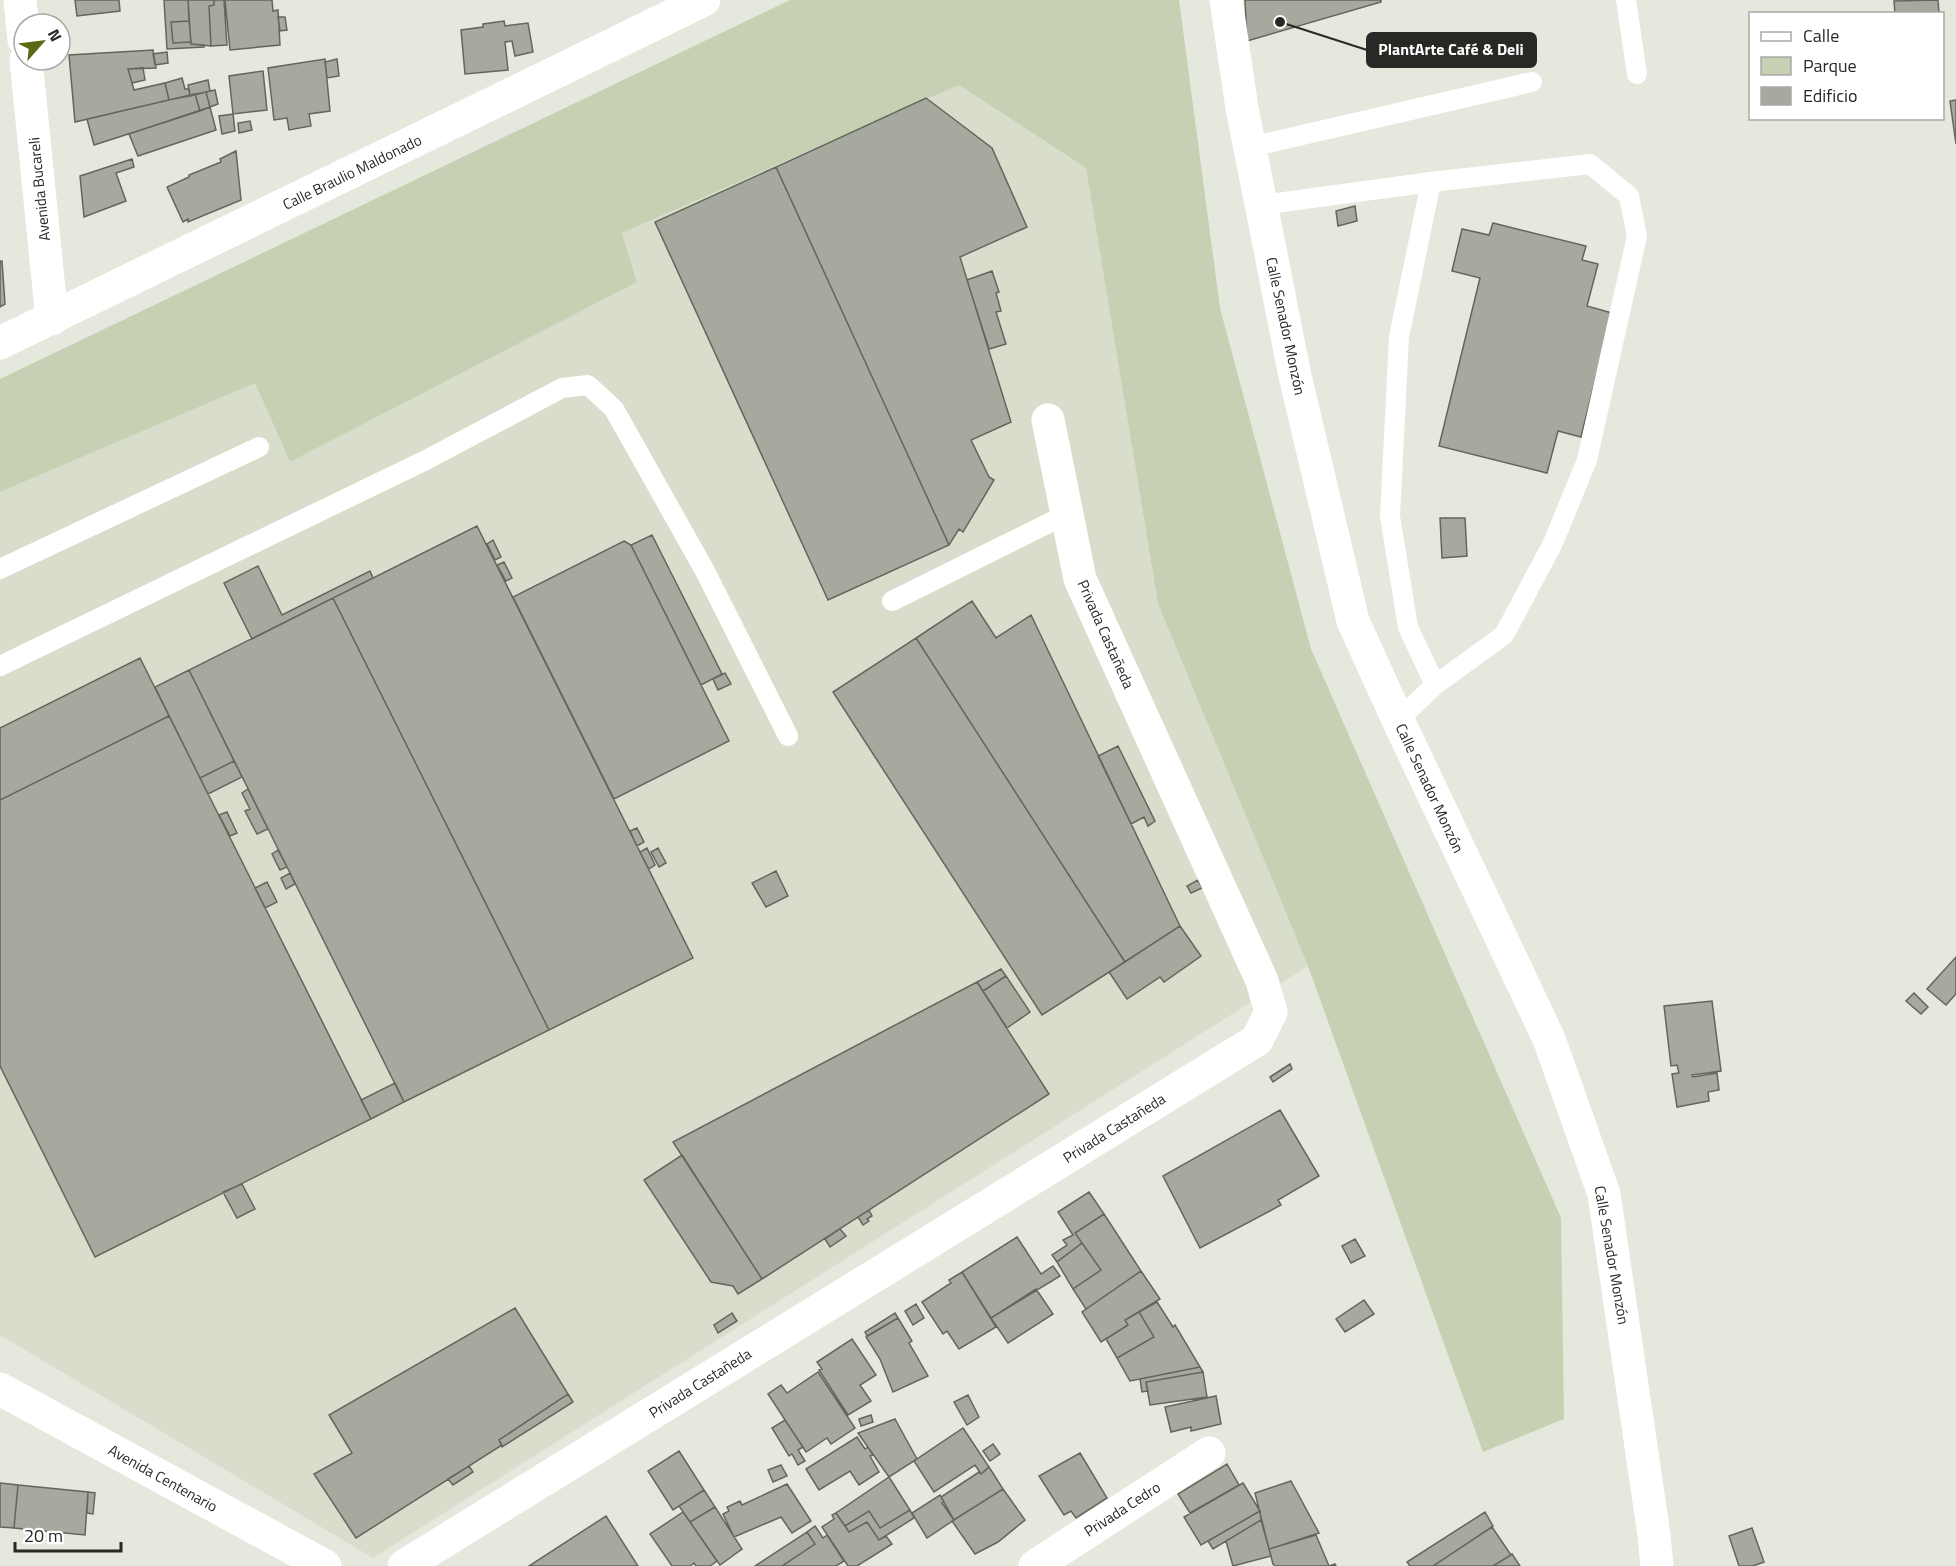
<svg xmlns="http://www.w3.org/2000/svg" width="1956" height="1566" font-family="'Titillium Web',sans-serif">
	<rect width="100%" height="100%" fill="#e5e8dd"/>
	<path fill="#d9decc" d="M959,85L1086,168L1158,604L1308,966L373,1558L0,1335V492L255,383L290,462L637,282L622,233Z"/>
	<path fill="#c7d0b3" d="M790,0H1179L1220,308L1311,649L1561,1218L1564,1419L1483,1452L1308,966L1158,604L1086,168L959,85L622,233L637,282L290,462L255,383L0,492V379Z"/>
	<path fill="#a5a99e" stroke="#63665c" stroke-width="1.5" d="M75,0H119L120,11L77,16Z
		M164,0H188L189,21L171,22L173,43L191,42V44L204,45V47L167,49Z
		M188,0H214V5L209,6L211,46L191,44Z
		M214,0H224L227,45L211,46L209,6L214,5Z
		M225,0H272L273,11L278,10L280,45L230,50Z
		M1245,0H1381V2L1247,41Z
		M1938,0L1939,14H1895L1894,1Z
		M278,17H285L287,30L280,31Z
		M189,21L191,42L173,43L171,22Z
		M504,21L505,26L528,23L533,52L515,56L512,41L505,42L508,70L465,74L461,30L483,27V24Z
		M153,50L156,68L128,69L134,90L165,83L169,100L75,122L69,55Z
		M167,52L168,63L155,65L153,54Z
		M325,59L330,111L309,114L311,126L289,130L287,118L274,120L268,68Z
		M337,59L339,76L327,78L325,62Z
		M143,68L145,80L132,83L128,69Z
		M263,71L267,110L233,114L229,76Z
		M182,78L185,89H189L190,96L169,100L165,83Z
		M208,80L210,91L190,96L188,85Z
		M215,90L218,104L210,107L206,92Z
		M206,92L210,107L200,111L195,94Z
		M195,94L200,111L94,145L87,119Z
		M926,98L992,148L1027,227L960,257L1011,422L971,440L989,477L994,480L963,532L959,529L949,545L776,167Z
		M1956,100V144L1950,101Z
		M210,107L216,130L138,156L129,134Z
		M233,114L235,131L222,134L219,116Z
		M250,121L252,130L239,133L238,123Z
		M236,151L241,200L188,222V219L183,222L167,187L189,177V175L221,162L220,159Z
		M132,159L134,167L116,173L126,201L84,217L80,176Z
		M776,167L949,545L828,600L655,222Z
		M1355,206L1357,221L1338,226L1336,211Z
		M1493,223L1586,246L1582,260L1598,264L1587,306L1612,313L1581,437L1558,431L1547,473L1439,446L1480,278L1452,271L1462,229L1489,235Z
		M0,261H2L5,304L0,307Z
		M992,271L999,292L996,293L1001,311L996,312L1006,344L989,349L967,280Z
		M1440,518H1465L1467,556L1442,558Z
		M477,526L693,958L549,1030L333,598Z
		M652,535L722,674L701,685L631,545Z
		M493,540L501,557L495,560L487,544Z
		M624,541L631,545L729,741L614,799L513,597Z
		M504,562L512,578L506,581L497,565Z
		M258,566L282,615L370,571L373,578L252,639L224,583Z
		M333,598L549,1030L404,1102L189,670Z
		M972,601L996,638L1031,615L1180,926L1125,962L916,638Z
		M916,638L1125,962L1042,1015L833,692Z
		M140,658L169,716L0,800V728Z
		M189,670L234,761L200,778L155,687Z
		M725,673L731,684L718,690L713,679Z
		M169,716L371,1119L95,1257L0,1066V800Z
		M1118,746L1155,821L1148,826L1144,817L1131,824L1098,756Z
		M234,761L242,777L208,794L200,778Z
		M248,789L268,829L257,834L245,811L250,809L242,793Z
		M227,812L237,833L230,836L219,815Z
		M637,828L644,842L637,846L630,831Z
		M647,848L655,865L649,869L640,852Z
		M658,848L666,863L659,867L651,852Z
		M278,850L287,867L280,870L272,854Z
		M776,871L788,896L766,907L752,883Z
		M290,873L295,884L286,889L281,878Z
		M1198,880L1202,888L1191,893L1187,886Z
		M267,882L277,902L265,908L255,888Z
		M1180,926L1201,956L1164,982L1160,977L1127,999L1109,972Z
		M1956,957V994L1946,1005L1927,989Z
		M1001,969L1006,976L983,991L977,982Z
		M1006,976L1030,1012L1007,1028L983,991Z
		M977,982L1049,1094L762,1279L673,1142Z
		M1914,993L1928,1007L1921,1014L1906,1001Z
		M1712,1001L1721,1071L1692,1075L1693,1077L1717,1073L1719,1090L1708,1092L1709,1101L1677,1107L1672,1074L1679,1073L1677,1065L1671,1066L1664,1006Z
		M1290,1064L1292,1069L1273,1082L1270,1077Z
		M395,1083L404,1102L371,1119L361,1100Z
		M1280,1110L1319,1176L1278,1200L1281,1205L1200,1248L1163,1176Z
		M682,1155L762,1279L738,1294L733,1286L711,1282L644,1180Z
		M242,1184L255,1209L237,1218L223,1192Z
		M1089,1192L1104,1214L1075,1233L1082,1243L1057,1262L1052,1255L1067,1245L1063,1240L1073,1235L1058,1212Z
		M869,1210L872,1216L867,1219L869,1221L863,1225L858,1217Z
		M1104,1214L1141,1271L1086,1309L1073,1289L1101,1270L1075,1233Z
		M840,1229L846,1236L830,1247L825,1239Z
		M1017,1237L1041,1274L1053,1266L1060,1276L991,1318L962,1272Z
		M1355,1239L1365,1256L1351,1263L1342,1246Z
		M1082,1243L1101,1270L1073,1289L1057,1262Z
		M1141,1271L1160,1299L1125,1320L1128,1325L1101,1342L1082,1312Z
		M962,1272L996,1327L959,1349L947,1331L943,1334L922,1302L951,1283L949,1280Z
		M1036,1289L1053,1314L1008,1343L991,1318Z
		M1364,1300L1374,1314L1345,1332L1336,1319Z
		M1157,1302L1173,1327L1175,1325L1200,1367L1130,1381L1117,1358L1154,1337L1139,1312Z
		M916,1304L924,1318L913,1325L905,1311Z
		M515,1308L568,1394L499,1440L502,1445L356,1538L314,1474L352,1453L329,1415Z
		M1139,1312L1154,1337L1117,1358L1106,1339L1128,1325L1125,1320Z
		M732,1313L737,1321L718,1333L714,1325Z
		M895,1313L898,1318L867,1336L865,1332Z
		M898,1318L912,1341L909,1343L928,1376L893,1392L880,1359L866,1337Z
		M852,1339L876,1375L860,1385L871,1401L848,1415L819,1370L822,1369L817,1362Z
		M1200,1367L1203,1372L1146,1382L1148,1391L1142,1392L1140,1379Z
		M818,1372L855,1428L831,1444L827,1438L806,1452L768,1394L781,1385L787,1393Z
		M1203,1372L1207,1397L1150,1405L1146,1382Z
		M568,1394L573,1402L502,1447L499,1440Z
		M968,1395L979,1417L967,1425L954,1402Z
		M1216,1396L1221,1424L1191,1431V1427L1171,1432L1165,1407Z
		M871,1415L873,1422L861,1426L859,1419Z
		M895,1419L917,1459L889,1477L858,1433Z
		M785,1420L803,1447L798,1450L805,1461L798,1465L792,1454L789,1456L772,1428Z
		M963,1428L989,1467L981,1474L975,1465L934,1492L914,1461Z
		M857,1437L865,1449L868,1447L873,1455L870,1456L879,1472L859,1485L850,1471L819,1490L806,1469Z
		M993,1444L1000,1454L990,1461L983,1451Z
		M679,1451L704,1490L673,1510L648,1471Z
		M1080,1453L1107,1498L1076,1518L1071,1511L1064,1515L1039,1476Z
		M1227,1464L1239,1485L1190,1513L1178,1494Z
		M781,1465L787,1476L773,1482L768,1470Z
		M469,1466L473,1472L453,1485L448,1479Z
		M989,1467L1003,1489L954,1520L941,1497L979,1472L981,1474Z
		M889,1477L910,1510L880,1528L869,1511L845,1526L836,1513Z
		M1291,1481L1319,1533L1269,1549L1255,1493Z
		M0,1483L18,1485L14,1528L0,1527Z
		M1243,1483L1260,1511L1201,1545L1184,1517Z
		M787,1484L811,1521L792,1533L781,1517L734,1537L723,1514L729,1511L727,1507L740,1501L742,1505Z
		M18,1485L88,1492L85,1535L14,1528Z
		M1003,1489L1025,1520L998,1542L975,1554L952,1521Z
		M704,1490L715,1507L690,1522L679,1506Z
		M88,1492L95,1493L93,1514L87,1513Z
		M940,1495L944,1502L942,1503L954,1520L927,1538L912,1513Z
		M715,1507L742,1549L720,1565L690,1522Z
		M910,1510L914,1518L879,1540L867,1522L849,1532L845,1526L869,1511L880,1528Z
		M1260,1511L1261,1520L1213,1549L1208,1541Z
		M683,1512L717,1561L710,1566H696L694,1563L690,1566H672L650,1534Z
		M1485,1512L1493,1526L1433,1566H1410L1407,1562Z
		M836,1513L849,1532L867,1522L879,1540L886,1536L892,1544L857,1566H848L822,1527L834,1519L832,1515Z
		M606,1516L638,1566H529Z
		M1261,1520L1271,1556L1233,1566L1226,1541Z
		M815,1526L823,1538L827,1535L844,1561L836,1566H782L815,1544L807,1532Z
		M1492,1527L1511,1555L1493,1566H1433Z
		M1752,1528L1764,1562L1753,1566H1739L1729,1536Z
		M807,1532L815,1544L782,1566H755Z
		M1316,1535L1329,1566L1335,1564L1336,1566H1275L1273,1564L1269,1549Z
		M1512,1554L1520,1566H1493L1511,1555Z"/>
	<g fill="none" stroke-linecap="round" stroke-linejoin="round">
		<path stroke="#fff" stroke-width="20" d="M1626,0L1637,74
			M1250,147L1532,82
			M1431,182L1399,337L1390,516L1408,627L1435,685
			M1261,205L1431,182L1590,164L1629,196L1637,236L1587,460L1553,543L1504,635L1435,685L1398,720
			M0,569L259,447
			M892,601L1067,514
			M0,666L426,460L562,388L588,385L614,409L705,571L788,736"/>
		<path stroke="#fff" stroke-width="33" d="M20,0L24,40
			M26,60L52,319
			M404,1566L1257,1040L1271,1012L1262,981L1080,579L1048,420
			M1035,1566L1209,1453"/>
		<path stroke="#fff" stroke-width="33" d="M1226,0L1242,108L1295,376L1353,621L1398,720L1549,1039L1604,1194L1654,1535L1657,1566
			M0,343L704,0
			M0,1389L325,1566"/>
	</g>
	<g text-anchor="middle" dominant-baseline="central" stroke-width="6" stroke-linejoin="round" paint-order="stroke">
		<g font-size="15" fill="#282925" stroke="#fff">
			<text transform="translate(352 172) rotate(-26)">Calle Braulio Maldonado</text>
			<text transform="translate(39 189) rotate(-96)">Avenida Bucareli</text>
			<text transform="translate(1286 326) rotate(78)">Calle Senador Monzón</text>
			<text transform="translate(1106 634) rotate(66)">Privada Castañeda</text>
			<text transform="translate(1430 788) rotate(65)">Calle Senador Monzón</text>
			<text transform="translate(1114 1128) rotate(-32)">Privada Castañeda</text>
			<text transform="translate(1612 1255) rotate(80)">Calle Senador Monzón</text>
			<text transform="translate(700 1383) rotate(-32)">Privada Castañeda</text>
			<text transform="translate(163 1478) rotate(29)">Avenida Centenario</text>
			<text transform="translate(1122 1509) rotate(-33)">Privada Cedro</text>
		</g>
	</g>
	<path fill="none" stroke="#282925" stroke-width="2" d="M1280 22L1367 50"/>
	<circle fill="#282925" stroke="#fff" stroke-width="2" cx="1280" cy="22" r="6"/>
	<rect fill="#282925" stroke="#282925" stroke-width="2" x="1367" y="33" width="169" height="34" rx="6"/>
	<g font-size="16" text-anchor="middle" font-weight="bold" fill="#fff">
		<text x="1451" y="55">PlantArte Café &amp; Deli</text>
	</g>
	<rect x="1749" y="12" width="195" height="108" fill="#ffffff" stroke="#a9a9a8" stroke-width="1.5"/>
	<rect x="1761" y="32" width="30" height="9" fill="#ffffff" stroke="#a9a9a8" stroke-width="1.5"/>
	<text x="1803" y="42" font-size="18" fill="#282925">Calle</text>
	<rect x="1761" y="57" width="30" height="18" fill="#c7d0b3" stroke="#a9a9a8" stroke-width="1.5"/>
	<text x="1803" y="72" font-size="18" fill="#282925">Parque</text>
	<rect x="1761" y="87" width="30" height="18" fill="#a5a99e" stroke="#a9a9a8" stroke-width="1.5"/>
	<text x="1803" y="102" font-size="18" fill="#282925">Edificio</text>
	<g transform="translate(42 42) rotate(62)"><circle r="28" fill="#ffffff" stroke="#a9a9a8" stroke-width="1.5"/>
	<path d="M0-4.5L10 22L0 15L-10 22Z" fill="#596a16"/>
	<text y="-9" font-size="16" font-weight="bold" text-anchor="middle" fill="#282925">N</text>
	</g>
	<path d="M15 1542v9h106v-9" fill="none" stroke="#282925" stroke-width="3"/>
	<text x="24" y="1542" font-size="18" fill="#282925" stroke="#ffffff" stroke-width="4.5" paint-order="stroke">20 m</text>
</svg>
